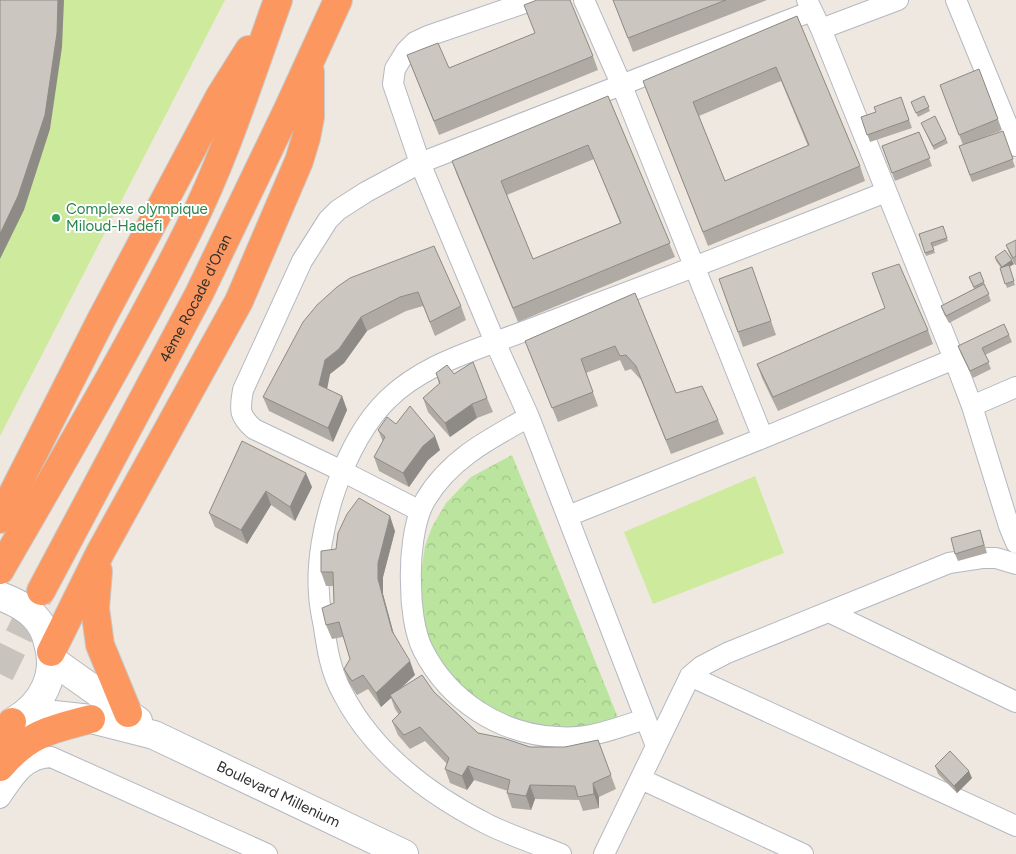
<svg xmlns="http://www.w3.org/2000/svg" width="1016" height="854" font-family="Figtree,sans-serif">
	<defs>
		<pattern id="park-crowns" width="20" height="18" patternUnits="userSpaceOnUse" patternTransform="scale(1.25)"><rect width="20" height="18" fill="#bbe49f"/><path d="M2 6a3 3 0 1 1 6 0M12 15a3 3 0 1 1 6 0" fill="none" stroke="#a1c489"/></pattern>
	</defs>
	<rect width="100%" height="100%" fill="#efe8e1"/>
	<path fill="url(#park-crowns)" d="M512,455L621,725L590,731L529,729L456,689L429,643L423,624L420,580L425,546L432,527L446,503L471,477Z"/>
	<path fill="#ceea9c" d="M0,0H225L0,436Z
		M755,476L784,553L653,604L624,532Z"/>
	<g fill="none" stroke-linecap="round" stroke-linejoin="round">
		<path stroke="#c8c3bd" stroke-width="28" stroke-dasharray="28 14" stroke-linecap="butt" d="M0,674L40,593"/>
		<defs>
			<path id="street" d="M533,0L428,36L415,42L406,51L395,69L393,84L420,163L495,342L529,417L656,746
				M584,0L622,86L763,438
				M807,0L821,29L954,359L972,406L1009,526L1016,543
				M956,0L1016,146
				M821,29L898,0
				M972,406L1016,387
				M529,417C489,439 450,459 426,499C413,520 410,559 411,584C411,604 414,632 423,650C449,701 500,734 557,737C588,740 617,728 645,719
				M420,511L342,471L254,429C238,415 240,409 243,390L302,261L328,220L338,210L366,192L420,163L812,11
				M568,516L763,438L954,359
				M829,612L1016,702
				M690,676L1016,826
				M641,779L803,854
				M0,798C14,778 24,758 51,757L267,854
				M561,854C537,844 511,836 487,824C428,794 373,753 342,692C331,672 327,649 324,627C322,616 319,604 319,593C314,534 345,440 388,399C419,369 458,356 498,341C528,330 558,319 588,307C688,270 787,231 886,192
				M604,854L690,676L702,666L727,653L949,563L982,558H996L1016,564"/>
			<g id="secondary">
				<path d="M0,596C13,601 24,606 34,616C41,623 46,633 48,643C58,675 42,705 14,721"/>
				<path d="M52,660L138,721"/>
				<path id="s1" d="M22,716L54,715L91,719L154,735L404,854"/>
			</g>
			<g id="highway">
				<path d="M0,519L101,320L220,96L249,50"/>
				<path d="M0,570C65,457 131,345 189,229C226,155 250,77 278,0"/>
				<path d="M98,571L95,608L100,645L128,713"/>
				<path id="s2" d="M41,591L199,294L289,107L338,0"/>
				<path d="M51,652L100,553L239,301L299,161L306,138L310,117V72"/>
				<path d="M0,745L12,722"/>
				<path d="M0,767C28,734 51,729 91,719"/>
			</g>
		</defs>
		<use href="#street" stroke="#b4b8c1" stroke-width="22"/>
		<use href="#secondary" stroke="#b4b8c1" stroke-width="30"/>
		<use href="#highway" stroke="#c9c9c9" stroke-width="30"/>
		<use href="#street" stroke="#fff" stroke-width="20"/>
		<use href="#secondary" stroke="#fff" stroke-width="28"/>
		<use href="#highway" stroke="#fc985f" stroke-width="28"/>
	</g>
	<path fill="#afaaa4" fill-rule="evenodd" d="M613,0H767L633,52Z
		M524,5L593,56L598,70L439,135L407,55L449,68L535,33Z
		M797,16L860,166L865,181L708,246L643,81ZM781,81L808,146L725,181L699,116Z
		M979,69L1002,130L977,140L1003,131L1015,167L972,182L959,146L963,145L940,85Z
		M608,96L675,257L518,322L457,175L452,161ZM594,159L620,223L533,259L507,195Z
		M924,96L930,111L918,117L911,102Z
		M901,97L912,128L870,142L861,117L876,112Z
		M921,123L946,139L948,143L934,150Z
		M919,132L932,166L895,181L882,146Z
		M943,226L948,241L933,247L935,253L926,256L919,234Z
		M1016,240V265H1015L1009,253L1006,245Z
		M434,246L461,306L466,320L435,336L423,306L406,311L367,331L344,363L330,374L327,389L342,396L347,410L333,442L269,411L263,397Z
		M995,257L1014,264L1009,267L1015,285L1007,288L1000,268H1001L996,261Z
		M752,267L776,335L743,347L719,279Z
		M980,272L991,301L949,323L944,314L941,306L974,289L969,277Z
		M635,293L676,393L718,420L724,434L671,454L641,380L631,369L625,371L620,360L586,373L598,406L558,422L525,341Z
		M885,308L928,330L933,344L778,411L762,378L757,364Z
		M1009,335L1012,342L985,355L991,369L973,378L961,354L958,346Z
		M436,373L454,374L487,398L493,412L477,418L450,437L428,412L423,398L439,384Z
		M396,424L440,450L428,460L409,487L379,471L374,457L383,442L378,430Z
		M242,441L312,487L295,521L271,505L247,544L215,527L209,513Z
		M980,530L987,553L958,561L955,554Z
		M395,531L383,577V594L394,635L415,675L401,688L434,692L478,733L530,747H565L598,740L616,789L599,797V808L583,811L579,800L535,799L531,810L512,808L507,793L508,791L474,780L467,790L450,783L445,769L447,764L425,741L410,749L398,735L392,721L399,715L395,709L391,698L381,707L368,689L357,695L349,683L344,669L350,659L343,637L332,639L326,625L334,603L333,586H326L321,572L336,549Z
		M935,766L972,778L957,793L938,774Z"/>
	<path fill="#8e8b86" d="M58,0H64L62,47L50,129L24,210L0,259V234Z
		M1012,260L1014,264L1003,271L1002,267Z
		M361,317L367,331L344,363L330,374L325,399L319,385L325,360Z
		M342,396L347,410L333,442L328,428Z
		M472,404L477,418L450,437L445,423Z
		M435,436L440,450L428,460L409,487L403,473L423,446Z
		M306,473L312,487L295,521L290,507Z
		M266,491L271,505L247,544L241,530Z
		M390,516L395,531L383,577V594L397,646L392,631L378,579V563Z
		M410,661L415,675L391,697L390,695L391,698L381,707L376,693Z
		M468,766L474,780L467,790L462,776Z
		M969,771L972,778L957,793L954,786Z
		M593,783L599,797V808L594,794Z
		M530,785L535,799L531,810L526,796Z"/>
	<path fill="#cbc6bf" stroke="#8e8b86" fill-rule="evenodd" d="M0,0H58L57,33L45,115L18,196L0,234Z
		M537,0H570L593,56L434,121L407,55L438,43L449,68L535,33L524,5Z
		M613,0H726L628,38Z
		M797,16L860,166L703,232L643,81ZM776,67L809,145L725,181L693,102Z
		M979,69L998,119L959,135L940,85Z
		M608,96L670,243L513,308L452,161ZM588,145L621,223L533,259L501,181Z
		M924,96L929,107L916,113L911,102Z
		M901,97L909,120L867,135L861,117L876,112L874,107Z
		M935,116L946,139L933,146L921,123Z
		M1003,131L1013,159L970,175L959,146Z
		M919,132L930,158L892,173L882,146Z
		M943,226L947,238L931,243L934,250L925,253L919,234Z
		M1016,240V256L1013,258L1006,245Z
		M434,246L461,306L430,322L418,292L400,297L361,317L339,349L325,360L319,385L342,396L328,428L263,397L303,322L317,305L337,287L350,278Z
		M1005,250L1012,260L1002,267L995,257Z
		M899,264L928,330L773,397L757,364L885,308L872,273Z
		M1009,265L1014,281L1005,284L1000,268Z
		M752,267L771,321L738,332L719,279Z
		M980,272L984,282L974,287L969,277Z
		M984,284L989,294L946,316L941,306Z
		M635,293L676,393L702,386L718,420L666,440L636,366L626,355L620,356L615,346L581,359L593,392L552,408L525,341Z
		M1004,324L1009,335L982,348L989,362L970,371L958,346Z
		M473,362L487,398L472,404L445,423L423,398L440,383L436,373L447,365L454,374Z
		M410,406L435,436L423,446L403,473L374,457L385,437L378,430L387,417L396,424Z
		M242,441L306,473L290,507L266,491L241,530L209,513Z
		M359,498L390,516L378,563V579L392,631L410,661L376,693L363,675L352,681L344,669L350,659L339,622L326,625L322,608L334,603L333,572H321V551L336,549L338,533L347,514Z
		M980,530L984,545L955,554L951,538Z
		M422,675L434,692L478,733L503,738L530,747H565L598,740L611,775L593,783L594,794L578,797L575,786L530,785L526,796L507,793L510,780L468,766L462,776L445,769L449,758L420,727L404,735L392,721L401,712L390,695Z
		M950,751L969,771L954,786L935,766Z"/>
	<circle fill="#2e9e5b" stroke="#fff" stroke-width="2" cx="56" cy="218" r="5"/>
	<g text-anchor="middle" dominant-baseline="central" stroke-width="4" stroke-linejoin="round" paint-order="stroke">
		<g font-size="15" fill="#27864d" stroke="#fff" text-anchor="start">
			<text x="66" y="209">Complexe olympique<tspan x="66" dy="17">Miloud-Hadefi</tspan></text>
		</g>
		<g font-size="15" fill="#2e2e2e" stroke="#fff">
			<text stroke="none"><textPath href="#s2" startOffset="331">4ème Rocade d'Oran</textPath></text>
			<text stroke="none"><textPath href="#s1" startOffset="272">Boulevard Millenium</textPath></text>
		</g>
	</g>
</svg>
